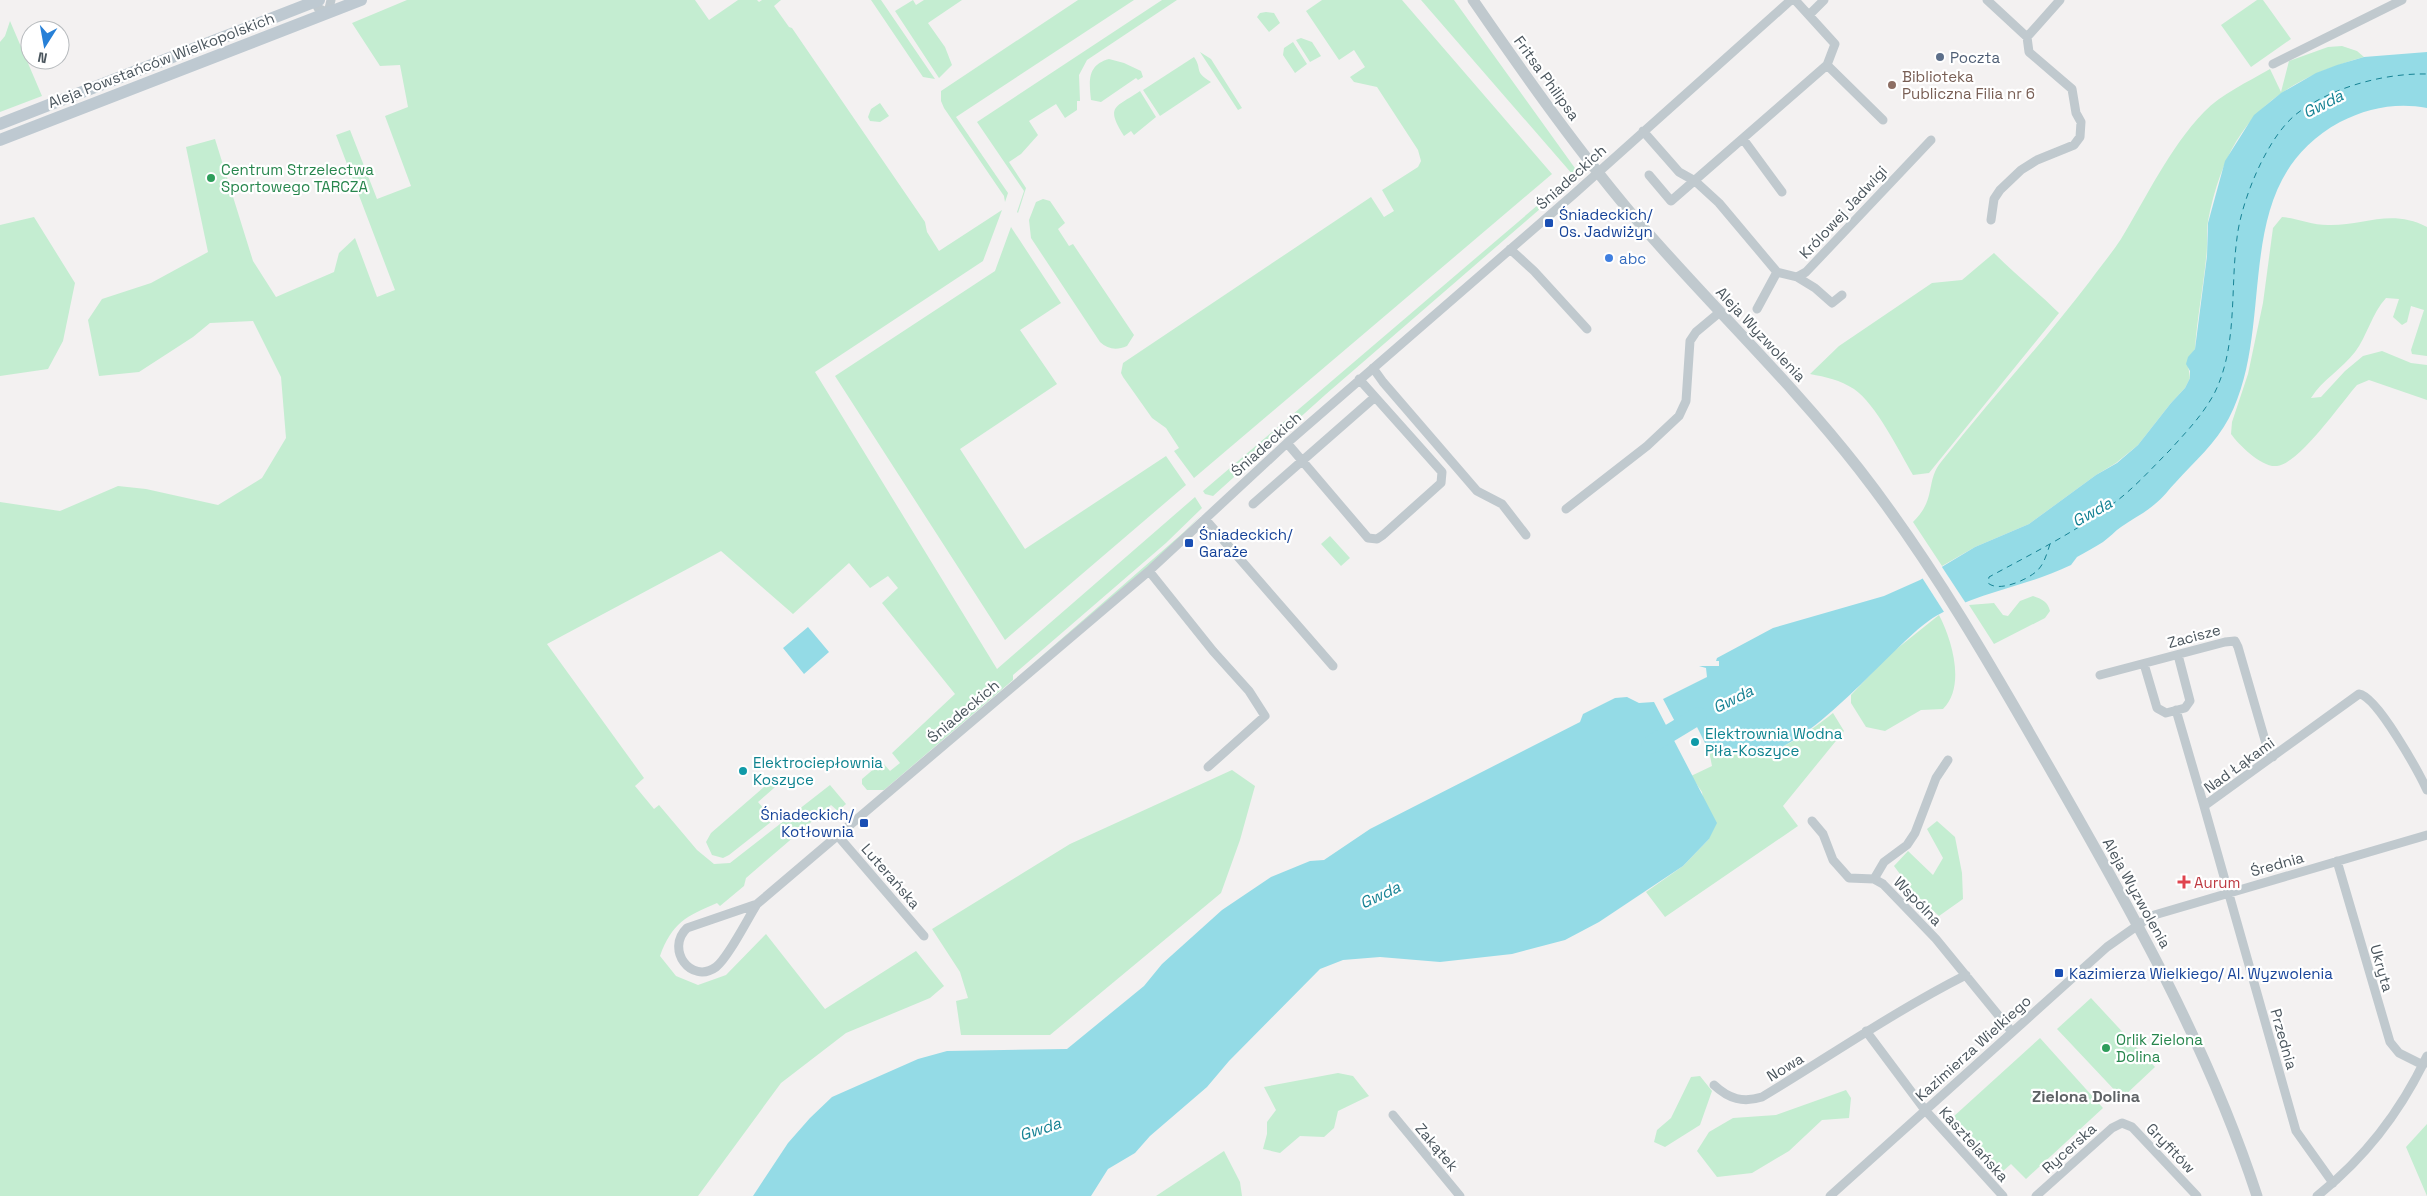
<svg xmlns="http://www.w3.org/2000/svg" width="2427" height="1196" font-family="'Space Grotesk',sans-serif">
	<rect width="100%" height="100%" fill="#f3f1f1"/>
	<path fill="#c4edd1" d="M407,0H695L709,20L738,0H757L759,2L762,0H781L774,6L789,27L792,28L925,222L927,232L939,251L1002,210L983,261L815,372L997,669L1195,497L1202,508L1166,543L1013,675V680L884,790H867L862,784V779L882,762L890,771L900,763L892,753L955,694L882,603L898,588L888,576L870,588L849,563L793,614L721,551L547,644L644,778L635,786L654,809L659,805L697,850L714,864L730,863L830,785L846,804L838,811L831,805L746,878L744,886L720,906L717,903C686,916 672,923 660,956L676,976L698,985L726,975L766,934L825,1009L916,951L944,986L930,998L846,1033L781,1083L698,1196H0V502L60,511L118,486L146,489L218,505L262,478L286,438L281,377L253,321L210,323L193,337L139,372L99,376L88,320L102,299L151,283L208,252L186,147L215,139L253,261L276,297L334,272L339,253L355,238L377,297L395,290L336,135L350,130L377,199L411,186L385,116L408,107L400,65L380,66L352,23Z
		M871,0H881L935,79L923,77Z
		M913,0L916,5L924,0H962L928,23L945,47L952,65L939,78L895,11Z
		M1078,0H1134L956,117L1008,193L1005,202L1004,196L944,108L941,101V91Z
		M1162,0H1177L1087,60L1079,75L1080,101H1077V110L1065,118L1056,104L1029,121L1038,135L1021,154L1009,162L1026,188L1018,213L1017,212L1024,191L977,122Z
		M1322,0H1402L1552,174L1194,478L1174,451L1179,448L1166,428L1152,418L1123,377L1121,373L1123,363L1371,197L1384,217L1394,211L1382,190L1418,167L1421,161L1418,150L1377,87L1354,82L1350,77L1365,67L1354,50L1339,60L1306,11Z
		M1421,0H1454L1577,171L1578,176L1325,395L1213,496L1205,494L1203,491L1573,175Z
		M2257,0H2263L2291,39L2251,67L2221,25Z
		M1266,12L1274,13L1280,23L1269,32L1257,17L1260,13Z
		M10,21L42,96L0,112V42L5,36Z
		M1301,38L1312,42L1321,56L1310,62L1296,40Z
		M1293,42L1307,64L1295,73L1283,55L1284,48Z
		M2342,46L2357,51L2364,57C2271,83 2227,125 2208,221C2206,233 2208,247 2206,259C2203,289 2197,319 2195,349C2184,365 2188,359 2190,378L2185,388L2171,403L2138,445L2116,463L2096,475L2029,524L1975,547L1942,566L1913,522C1937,499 1925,482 1941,462C1989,401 2042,344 2090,281C2100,267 2112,253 2121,239C2146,198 2170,147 2204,112C2221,94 2248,82 2270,69L2281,92L2289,61L2328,47Z
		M1200,52L1211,59L1242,108L1238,110Z
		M1194,57C1203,70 1193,71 1211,82L1160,116L1143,90Z
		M1109,59L1124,63L1141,71L1143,77L1138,80L1136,78L1101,102L1091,100C1089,81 1087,65 1109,59Z
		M1140,91L1156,117L1134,135L1131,131L1124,136C1105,106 1115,108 1140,91Z
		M880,103L889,116L880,122L870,121L868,117L871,109Z
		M1043,199L1050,201L1065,223L1058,229L1069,246L1073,244L1134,335L1127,346C1116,351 1108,349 1100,342L1031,238L1029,220L1036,202Z
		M34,217L75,283L63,341L48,369L0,376V225Z
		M2282,217C2297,218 2312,225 2328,225C2363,226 2391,208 2427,227V356L2412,354L2411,350L2424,310L2411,306L2407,322L2402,325L2393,317L2399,299L2386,298C2372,313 2367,336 2355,352C2342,369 2322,380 2311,398L2321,397L2345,371L2363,356L2382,351L2411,363L2427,365V400L2369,380L2357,385C2341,403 2299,464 2277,466C2262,468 2239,445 2231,434L2232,422L2248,374L2263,303L2273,228Z
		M1011,227L1061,303L1020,330L1057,384L960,449L1025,549L1166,456L1186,485L1005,640L835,376L995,271Z
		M1994,253C2015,274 2038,292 2059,313L1929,473L1913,475C1899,451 1876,404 1854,389C1840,380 1826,377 1810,374L1839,346L1932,283L1962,280Z
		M1201,515L1172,546L1020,675L1184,532Z
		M1330,536L1350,558L1341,566L1321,544Z
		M2033,596C2042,599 2048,602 2050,611L2045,618L1994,644L1969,605L1994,603L2003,615L2008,616L2020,601Z
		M1939,615C1952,640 1966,686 1943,709L1921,710L1885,731L1866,727L1851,703V695L1889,655Z
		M1833,713L1844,731L1783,806L1798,826L1665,917L1646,892L1683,866L1709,839L1702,792L1691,776L1712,766L1709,751L1726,748C1757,772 1808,733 1833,713Z
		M1232,770L1255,786L1240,840L1221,893L1050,1035H961L956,1001L968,998L960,972L932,929L1070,844Z
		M778,775L782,781L758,802L770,816L773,813L776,818L729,855L723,858L712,855L706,842L711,833Z
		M1937,821L1955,837L1962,873L1963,899L1939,916L1914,893L1894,866L1908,851L1933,875L1943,858L1927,829Z
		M2091,998L2155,1067L2122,1098L2057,1029Z
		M2040,1038L2103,1108L2026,1179L2011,1164L2002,1172L1953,1117Z
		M1338,1073L1353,1076L1369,1096L1338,1111L1334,1128L1324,1137L1300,1136L1280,1153L1263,1149L1267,1134V1122L1276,1110L1264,1087Z
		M1700,1076L1712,1091L1700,1125L1665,1147L1654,1142L1657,1130L1671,1118L1691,1077Z
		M1846,1090L1851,1098L1849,1118L1822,1120L1789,1151L1752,1173L1717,1177L1697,1151L1709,1132L1733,1118L1776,1115Z
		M2427,1124V1196L2406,1147Z
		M1224,1151L1240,1182L1242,1196H1156Z"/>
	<path fill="#94dbe6" d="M2427,52V108C2397,102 2367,108 2340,122C2226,184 2279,321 2229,418C2216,443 2194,462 2176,482C2169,489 2163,498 2155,504C2145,513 2132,519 2121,527C2115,531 2110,537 2103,542C2095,547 2086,552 2077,557L2071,565C2028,586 1976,593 1936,616C1890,642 1784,792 1725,748L1709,751L1696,725L1681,733L1663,699L1707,677L1706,668L1699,666H1719V661H1716L1717,658L1773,628L1884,596L1920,580L1975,547L2029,524L2096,475L2117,463L2138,445L2171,403L2185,388L2190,378V371L2186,364L2188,357L2195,349L2207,256L2208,223L2225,161L2254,115L2281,93L2316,73L2337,65L2364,57Z
		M808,627L829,652L804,674L783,648Z
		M1627,697L1639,703L1654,702L1717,823L1709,839L1683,866L1599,922L1565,940L1512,954L1440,962L1380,957L1343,960L1320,969L1229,1061L1207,1087L1150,1136L1135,1153L1108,1169L1091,1196H753L788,1143L810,1118L832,1097L918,1059L947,1051L1067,1049L1144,986L1162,964L1222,910L1271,877L1310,861L1324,860L1370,829L1580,722L1583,714L1615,698Z"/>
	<path fill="#f3f1f1" d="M1940,564L1967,605L1946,615L1921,576Z"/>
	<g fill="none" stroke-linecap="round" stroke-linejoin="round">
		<path stroke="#94dbe6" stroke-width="18" d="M1650,745L1698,716"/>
		<path stroke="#168294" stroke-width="1" stroke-dasharray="6 5" stroke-linecap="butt" d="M2050,544C2047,553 2045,562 2038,570C2029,579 1999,593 1988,583L1989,577C2033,553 2078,531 2118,500C2137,485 2153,467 2170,450C2186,432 2202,416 2214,394C2238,347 2230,289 2237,238C2241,201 2268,134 2299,112C2333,87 2385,73 2427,74"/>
		<path stroke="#c0c9ce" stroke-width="9" d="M314,0L318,8L328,13L331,0
			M1987,0L2027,37L2029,52L2072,89L2076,113L2081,122L2080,137L2074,145L2037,160L2021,170L2000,190L1994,199L1991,220
			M1809,15L1824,0
			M2027,37L2060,0
			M2273,64L2402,0
			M1827,65L1883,120
			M1643,131L1679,172L1695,181L1719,203L1777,272
			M1743,139L1782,192
			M1649,175L1671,201L1827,65L1835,44L1795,0
			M1510,249L1534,271L1587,329
			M1797,277L1815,288L1832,303L1842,295
			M1757,309L1777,272L1797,277L1806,272L1931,140
			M1373,368L1383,382L1477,491L1502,504L1526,535
			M1287,443L1368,538L1377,539L1383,535L1441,483L1442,472L1359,379
			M1253,504L1375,397
			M1566,509L1647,446L1679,416L1686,401L1690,341L1696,332L1720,312
			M1205,519L1333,666
			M1149,571L1213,651L1249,691L1265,716L1208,767
			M2144,664L2157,708L2166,713L2185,708L2190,701L2178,655
			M2100,675L2225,642L2235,641L2238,647L2267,747L2273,757
			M2176,710L2204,806
			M1812,821L1823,834L1833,860L1849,878L1874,879L1883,884L1936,939L2012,1032
			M838,836L924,936
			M2337,861L2390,1042L2399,1053L2423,1065
			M1874,879L1884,862L1907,845L1915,833L1936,778L1948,760
			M757,904L687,928C665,949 691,985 716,967C728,958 748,918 757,904L1149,571L1287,443L1574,194L1791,0
			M1866,1031L1925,1110L2003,1196
			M1714,1085C1729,1099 1743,1103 1762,1097C1830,1056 1895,1011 1966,975
			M1393,1115L1460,1196
			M2333,1183L2296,1131L2204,806L2359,694C2377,696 2419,773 2427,790
			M1830,1196L2107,947L2151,916L2427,835
			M2036,1196L2112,1128L2122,1123L2132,1127L2197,1196
			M2317,1196C2364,1159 2401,1111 2427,1056"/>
		<path stroke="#c0c9ce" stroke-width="11" d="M1473,0C1526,77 1581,155 1642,226C1713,308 1792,383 1859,469C1933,564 1993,669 2053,774C2131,910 2208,1046 2257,1196"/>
		<path stroke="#bec9d1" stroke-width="12" d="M0,124L319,0
			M0,140L361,0"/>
	</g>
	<circle fill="#5c6f8a" stroke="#fff" stroke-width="2" cx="1940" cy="57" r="5"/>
	<circle fill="#8d6e63" stroke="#fff" stroke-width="2" cx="1892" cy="85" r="5"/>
	<g fill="#2e9e5b" stroke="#fff" stroke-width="2">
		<circle cx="211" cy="178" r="5"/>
		<circle cx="2106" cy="1048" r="5"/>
	</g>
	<g fill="#1a4fb4" stroke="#fff" stroke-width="2">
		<rect x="1544" y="218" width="10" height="10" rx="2.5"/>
		<rect x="1184" y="538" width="10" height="10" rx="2.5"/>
		<rect x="859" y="818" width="10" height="10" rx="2.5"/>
		<rect x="2054" y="968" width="10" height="10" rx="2.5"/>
	</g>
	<circle fill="#3f7fe0" stroke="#fff" stroke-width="2" cx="1609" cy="258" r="5"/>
	<g fill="#0f9aa8" stroke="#fff" stroke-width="2">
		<circle cx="1695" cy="742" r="5"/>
		<circle cx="743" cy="771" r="5"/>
	</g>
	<path fill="#e0444e" stroke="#fff" stroke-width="2" d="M2181.5 874.5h5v5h5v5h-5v5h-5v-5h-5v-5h5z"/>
	<g text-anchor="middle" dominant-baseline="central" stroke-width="4.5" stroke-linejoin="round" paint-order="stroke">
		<g font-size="15" fill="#4e5e75" stroke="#fff" text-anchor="start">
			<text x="1950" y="57">Poczta</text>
		</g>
		<g font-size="15" fill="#4a555d" stroke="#fff">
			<text transform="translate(161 60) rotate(-21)">Aleja Powstańców Wielkopolskich</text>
			<text transform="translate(1547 78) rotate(54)">Fritsa Philipsa</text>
			<text transform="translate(1571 177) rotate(-42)">Śniadeckich</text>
			<text transform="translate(1843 212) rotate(-47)">Królowej Jadwigi</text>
			<text transform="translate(1761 334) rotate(47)">Aleja Wyzwolenia</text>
			<text transform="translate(1266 444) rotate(-42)">Śniadeckich</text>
			<text transform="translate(2194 636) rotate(-15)">Zacisze</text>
			<text transform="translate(963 711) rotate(-40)">Śniadeckich</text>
			<text transform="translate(2239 765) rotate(-36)">Nad Łąkami</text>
			<text transform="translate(2277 864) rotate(-16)">Średnia</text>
			<text transform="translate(891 876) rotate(49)">Luterańska</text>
			<text transform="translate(2137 893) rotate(61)">Aleja Wyzwolenia</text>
			<text transform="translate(1918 901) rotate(46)">Wspólna</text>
			<text transform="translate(2382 968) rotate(74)">Ukryta</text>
			<text transform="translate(2284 1039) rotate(74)">Przednia</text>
			<text transform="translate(1973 1048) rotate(-42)">Kazimierza Wielkiego</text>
			<text transform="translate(1785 1067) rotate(-31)">Nowa</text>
			<text transform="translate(1974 1144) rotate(48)">Kasztelańska</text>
			<text transform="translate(1437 1147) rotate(50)">Zakątek</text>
			<text transform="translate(2069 1148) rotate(-42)">Rycerska</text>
			<text transform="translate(2171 1148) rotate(46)">Gryfitów</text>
		</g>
		<g font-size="15" fill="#785e54" stroke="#fff" text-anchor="start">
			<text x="1902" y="76">Biblioteka<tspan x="1902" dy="17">Publiczna Filia nr 6</tspan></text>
		</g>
		<g font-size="15" fill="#27864d" stroke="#fff" text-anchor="start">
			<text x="221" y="169">Centrum Strzelectwa<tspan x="221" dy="17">Sportowego TARCZA</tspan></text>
			<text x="2116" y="1039">Orlik Zielona<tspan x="2116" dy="17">Dolina</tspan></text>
		</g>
		<g font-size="15" fill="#164399" stroke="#fff" text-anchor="start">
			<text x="1559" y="214">Śniadeckich/<tspan x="1559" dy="17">Os. Jadwiżyn</tspan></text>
			<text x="1199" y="534">Śniadeckich/<tspan x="1199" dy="17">Garaże</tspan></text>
			<text x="854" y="814" text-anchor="end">Śniadeckich/<tspan x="854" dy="17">Kotłownia</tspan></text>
			<text x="2069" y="973">Kazimierza Wielkiego/ Al. Wyzwolenia</text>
		</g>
		<g font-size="15" fill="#366cbe" stroke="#fff" text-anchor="start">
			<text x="1619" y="258">abc</text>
		</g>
		<g font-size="15" fill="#0d838f" stroke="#fff" text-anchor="start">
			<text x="1705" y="733">Elektrownia Wodna<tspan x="1705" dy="17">Piła-Koszyce</tspan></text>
			<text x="753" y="762">Elektrociepłownia<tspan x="753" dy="17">Koszyce</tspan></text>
		</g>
		<g font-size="15" fill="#be3a42" stroke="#fff" text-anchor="start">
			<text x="2194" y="882">Aurum</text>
		</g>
		<g font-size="16" font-style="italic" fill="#168294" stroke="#fff">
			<text transform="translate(2323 104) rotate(-27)">Gwda</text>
			<text transform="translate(2092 512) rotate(-29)">Gwda</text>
			<text transform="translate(1733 699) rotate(-27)">Gwda</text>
			<text transform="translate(1380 895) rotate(-25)">Gwda</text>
			<text transform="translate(1040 1129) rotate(-18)">Gwda</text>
		</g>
		<g font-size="16" font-weight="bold" fill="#5e6265" stroke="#fff">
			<text x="2086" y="1096">Zielona Dolina</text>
		</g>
	</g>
	<g transform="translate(45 45) rotate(191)"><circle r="24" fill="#ffffff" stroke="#b7bbbe"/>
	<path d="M0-4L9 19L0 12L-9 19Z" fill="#2780d7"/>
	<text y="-8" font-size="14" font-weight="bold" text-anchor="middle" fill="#4a555d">N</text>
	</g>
</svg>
